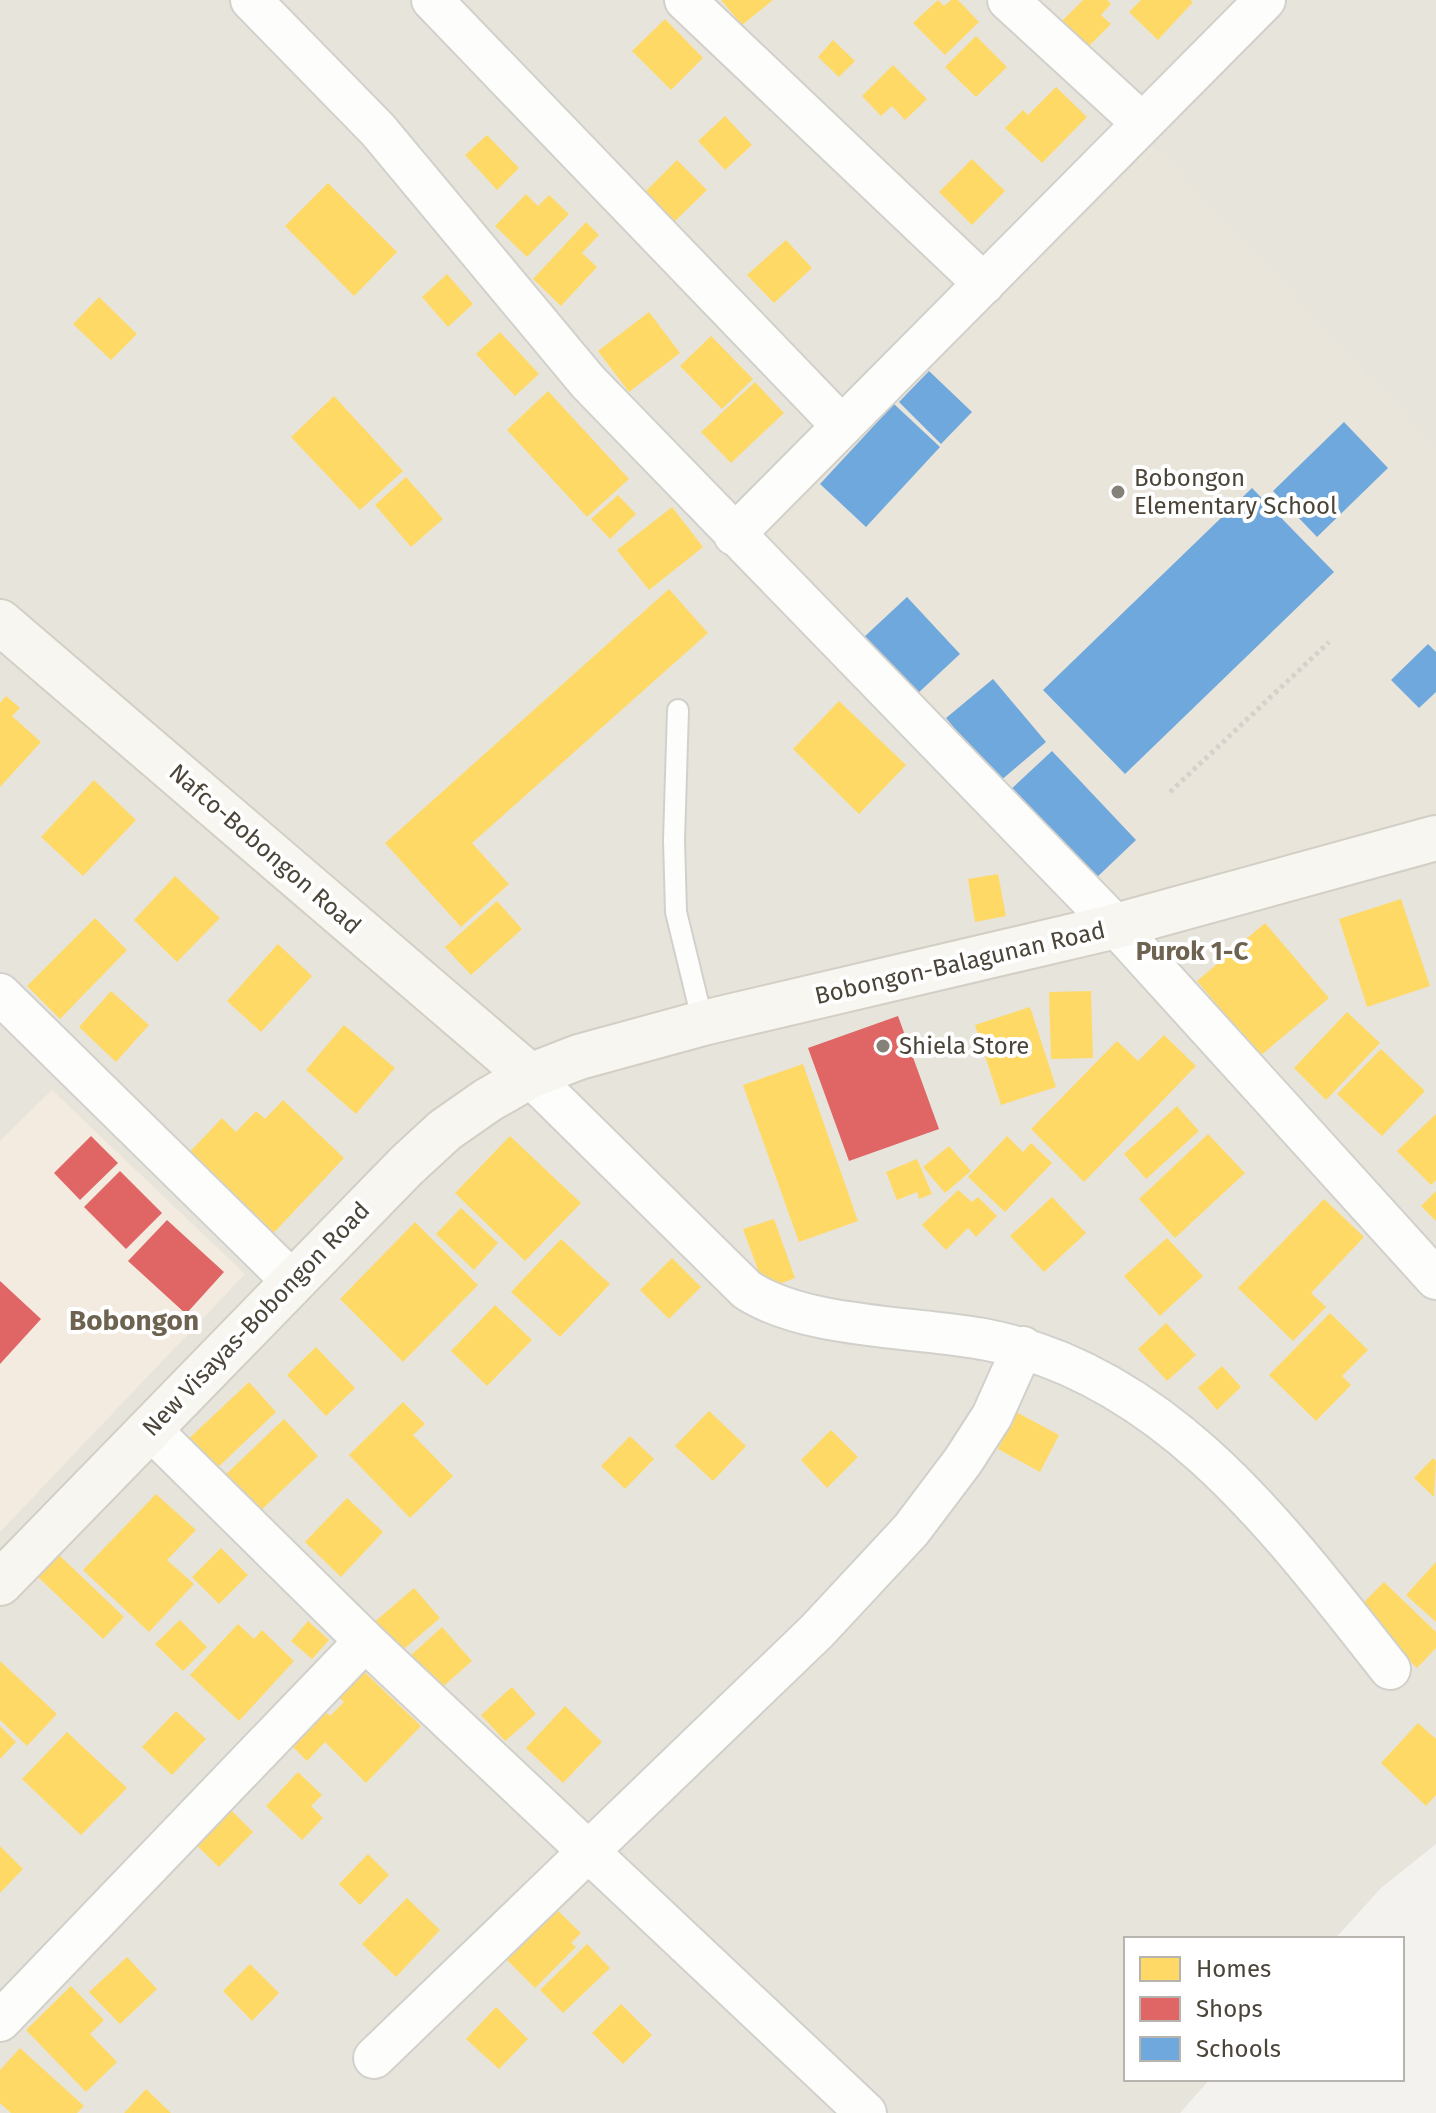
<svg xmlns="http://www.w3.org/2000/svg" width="1436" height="2113" font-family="'Fira Sans',sans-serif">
	<rect width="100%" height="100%" fill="#f4f2ee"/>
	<path fill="#e7e4dc" d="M0,0H1436V1844L1381,1888L1335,1939H1126V2079H1210L1180,2113H0Z"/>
	<path fill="#f3ebdf" d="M52,1090L245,1274L0,1532V1141Z"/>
	<path fill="#eae5da" d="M1151,144L1436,449V812L1112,904L757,535Z"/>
	<path fill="#ffd966" d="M721,0H773L742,25Z
		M938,0L944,6L951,0H958L979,22L945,55L913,23Z
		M1083,0H1107L1111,4L1101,15L1111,24L1086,49L1060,23Z
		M1141,0H1190L1193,2L1158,40L1129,12Z
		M665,19L703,58L671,90L632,51Z
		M976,36L1007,67L976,97L945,67Z
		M833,40L855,61L839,77L818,57Z
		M893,65L927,99L905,120L892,106L881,116L862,96Z
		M1056,87L1087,117L1042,163L1005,128L1023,110L1028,115Z
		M725,116L752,145L725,170L698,141Z
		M487,135L519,168L497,190L465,155Z
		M972,159L1005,191L972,225L939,192Z
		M677,160L707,190L673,223L644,193Z
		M328,183L397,252L354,296L285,226Z
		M526,194L538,206L549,195L569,214L527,257L495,226Z
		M586,222L599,235L582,253L597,267L561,306L533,279Z
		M786,240L812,268L774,303L747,275Z
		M447,274L473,304L448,327L422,297Z
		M99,297L137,334L111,360L73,324Z
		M649,312L680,353L629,392L598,351Z
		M500,332L539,374L515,396L476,354Z
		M711,336L753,379L722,409L680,366Z
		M755,382L784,413L731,463L701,432Z
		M548,391L629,479L587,517L507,430Z
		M334,396L403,471L360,510L291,437Z
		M406,477L443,519L411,547L375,505Z
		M618,495L636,514L610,539L591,519Z
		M672,507L703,547L649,590L617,550Z
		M669,589L708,633L472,843L509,884L461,927L385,843Z
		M6,696L20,708L12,716L41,742L0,787V703Z
		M839,701L906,765L859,814L793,749Z
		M94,780L136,820L83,876L41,837Z
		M998,874L1006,916L975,922L968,879Z
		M175,876L220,918L177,962L134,920Z
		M1401,899L1430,986L1367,1007L1339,919Z
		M497,901L522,929L471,975L445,947Z
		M95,918L127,950L60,1019L27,986Z
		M1265,923L1329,998L1260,1056L1197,981Z
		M278,944L312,976L261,1032L227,1001Z
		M111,991L149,1025L116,1062L79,1027Z
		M1091,991L1093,1058L1051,1059L1049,992Z
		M1030,1007L1056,1087L1001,1105L975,1025Z
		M1347,1012L1380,1043L1326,1100L1294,1068Z
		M344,1025L395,1068L356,1114L306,1070Z
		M1164,1035L1196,1066L1084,1182L1031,1129L1117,1041L1138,1061Z
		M1381,1049L1425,1091L1382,1136L1337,1094Z
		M803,1064L858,1221L799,1242L743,1085Z
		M283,1100L344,1158L267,1240L182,1160L222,1118L236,1132L256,1111L265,1119Z
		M1177,1106L1199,1131L1146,1179L1124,1154Z
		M1436,1114V1180L1431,1185L1397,1151Z
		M1208,1134L1245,1173L1175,1238L1139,1199Z
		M510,1136L581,1203L525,1261L455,1193Z
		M1007,1136L1023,1152L1031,1143L1052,1163L1005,1212L968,1177Z
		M949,1146L971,1171L945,1193L923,1167Z
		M917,1159L932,1194L919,1199L917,1192L897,1200L886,1172Z
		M958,1190L972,1202L978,1197L997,1216L976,1237L968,1228L946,1250L922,1225Z
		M1436,1191V1221L1421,1206Z
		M1052,1197L1086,1233L1044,1272L1010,1236Z
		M1324,1199L1364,1237L1311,1293L1326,1307L1293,1341L1238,1288Z
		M461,1208L498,1243L474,1270L436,1234Z
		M774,1219L795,1278L765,1289L743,1229Z
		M415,1222L478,1285L403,1362L340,1299Z
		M1167,1238L1203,1276L1160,1316L1124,1276Z
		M561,1239L610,1284L560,1337L511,1292Z
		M672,1258L701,1287L669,1319L640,1290Z
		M495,1305L532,1340L487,1386L451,1351Z
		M1330,1313L1368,1350L1342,1376L1351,1385L1316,1421L1269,1375Z
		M1166,1323L1196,1355L1167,1381L1138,1349Z
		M316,1347L355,1388L326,1416L287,1375Z
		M1222,1366L1241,1387L1217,1410L1198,1388Z
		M249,1382L276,1412L210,1475L182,1445Z
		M403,1402L425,1424L413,1435L453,1476L410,1518L349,1455Z
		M709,1411L746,1446L713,1481L675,1446Z
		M1016,1412L1059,1435L1040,1472L998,1449Z
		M284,1419L318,1456L255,1516L221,1479Z
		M831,1430L858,1457L827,1488L801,1460Z
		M630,1436L654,1459L625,1489L601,1466Z
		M1433,1458L1436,1461L1434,1497L1414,1478Z
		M156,1494L196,1530L167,1560L194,1584L149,1632L83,1570Z
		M347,1498L383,1532L341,1577L305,1542Z
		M221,1548L248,1575L219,1604L192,1577Z
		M59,1555L124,1617L103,1639L38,1577Z
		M1436,1562V1622L1406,1595Z
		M1384,1582L1436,1632V1648L1417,1668L1356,1610Z
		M414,1588L440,1618L398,1654L372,1624Z
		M180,1620L207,1647L183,1671L155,1644Z
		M308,1621L329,1640L312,1659L291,1641Z
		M238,1624L254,1639L262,1630L294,1661L239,1721L190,1675Z
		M442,1627L472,1661L439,1690L409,1657Z
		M0,1661L57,1714L27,1746L0,1720Z
		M355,1663L421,1726L366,1783L325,1742L307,1761L288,1742L322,1708L330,1716L344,1702L330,1689Z
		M512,1687L536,1714L505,1741L481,1715Z
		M565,1706L602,1742L563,1783L526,1748Z
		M176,1711L206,1739L172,1775L142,1747Z
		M1418,1723L1436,1739V1795L1426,1806L1381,1763Z
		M0,1726L16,1742L0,1759Z
		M67,1732L127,1788L81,1835L22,1779Z
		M298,1772L322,1795L311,1806L323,1818L302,1840L266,1806Z
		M222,1801L253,1832L219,1867L188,1837Z
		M0,1846L23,1869L0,1893Z
		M368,1854L389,1875L360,1905L339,1884Z
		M407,1898L440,1930L396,1977L362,1944Z
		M556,1909L581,1933L571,1943L576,1947L535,1988L506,1959Z
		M587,1944L610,1968L563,2013L540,1990Z
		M127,1957L157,1989L120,2024L89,1992Z
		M250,1964L279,1993L252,2021L223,1991Z
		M71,1986L104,2020L90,2034L117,2062L86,2092L26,2030Z
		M621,2004L652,2035L623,2064L592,2033Z
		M496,2007L528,2039L499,2069L466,2039Z
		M20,2048L84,2106L77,2113H11L0,2103V2070Z
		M146,2089L171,2113H124Z"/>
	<path fill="#e06666" d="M898,1016L939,1129L849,1161L808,1048Z
		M91,1136L118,1163L80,1200L54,1173Z
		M120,1171L162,1213L126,1249L84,1207Z
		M167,1220L224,1272L186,1314L128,1261Z
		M0,1281L41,1319L0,1364Z"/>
	<path fill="#6fa8dc" d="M929,371L972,412L941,444L899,402Z
		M894,404L940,447L866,527L820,484Z
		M1344,422L1388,468L1317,537L1273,491Z
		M1252,488L1334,572L1125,774L1043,690Z
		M907,597L960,654L916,695L863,638Z
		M1428,644L1436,652V692L1419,708L1391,680Z
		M993,679L1046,742L999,782L946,718Z
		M1052,751L1136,840L1094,880L1009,791Z"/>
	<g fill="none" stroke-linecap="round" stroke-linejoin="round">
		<defs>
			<path id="lane" d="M678,710L674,840L676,912L703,1023"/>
			<path id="street" d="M251,0L378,130L588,382L1116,926L1436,1279
				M432,0L842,426
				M685,0L984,284
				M1008,0L1142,123
				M734,535L1265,0
				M0,994L292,1281
				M530,1076L747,1290C807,1329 915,1326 988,1340C1169,1376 1282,1533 1390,1669
				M150,1429L365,1641L866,2113
				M0,2021L365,1641
				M374,2058L817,1631L911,1530L963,1461L992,1416L1023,1347"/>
			<path id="secondary" d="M0,622L530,1076
				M0,1583L406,1166L445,1130L488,1100L530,1076L579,1057L703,1023L1116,926L1436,838"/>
		</defs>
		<use href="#lane" stroke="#d2d0cb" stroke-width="24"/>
		<use href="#street" stroke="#d2d0cb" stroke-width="44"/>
		<use href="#secondary" stroke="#d3cfc5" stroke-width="48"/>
		<path stroke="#d3d2cc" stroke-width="5" stroke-dasharray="4 4" stroke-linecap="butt" d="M1170,792L1329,642"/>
		<use href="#lane" stroke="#fdfdfc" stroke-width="20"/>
		<use href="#street" stroke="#fdfdfc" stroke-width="40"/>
		<use href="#secondary" stroke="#f7f6f1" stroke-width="44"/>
	</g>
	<g fill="#868178" stroke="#fff" stroke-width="3">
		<circle cx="1118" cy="492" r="8"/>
		<circle cx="883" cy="1046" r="8"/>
	</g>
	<g text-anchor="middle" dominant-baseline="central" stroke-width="8" stroke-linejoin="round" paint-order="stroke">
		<g font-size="24" fill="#4b4439" stroke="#fff" text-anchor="start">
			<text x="1134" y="478">Bobongon<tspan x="1134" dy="28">Elementary School</tspan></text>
			<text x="899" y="1046">Shiela Store</text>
		</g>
		<g font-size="24" fill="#4b4439" stroke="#fff">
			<text transform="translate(265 849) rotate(41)">Nafco-Bobongon Road</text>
			<text transform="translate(960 963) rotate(-13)">Bobongon-Balagunan Road</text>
			<text transform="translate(256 1319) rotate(-46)">New Visayas-Bobongon Road</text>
		</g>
		<g font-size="26" font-weight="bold" fill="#6e6250" stroke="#fff">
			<text x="1192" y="951">Purok 1-C</text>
		</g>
		<g font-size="28" font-weight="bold" fill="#6e6250" stroke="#fff">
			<text x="134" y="1320">Bobongon</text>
		</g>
	</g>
	<rect x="1124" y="1937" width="280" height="144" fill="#ffffff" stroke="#b7b4b0" stroke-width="2"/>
	<rect x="1140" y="1957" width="40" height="24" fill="#ffd966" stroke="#b7b4b0" stroke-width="2"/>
	<text x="1196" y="1977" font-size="24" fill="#4b4439">Homes</text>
	<rect x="1140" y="1997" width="40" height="24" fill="#e06666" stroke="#b7b4b0" stroke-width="2"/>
	<text x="1196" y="2017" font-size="24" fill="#4b4439">Shops</text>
	<rect x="1140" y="2037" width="40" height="24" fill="#6fa8dc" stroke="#b7b4b0" stroke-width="2"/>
	<text x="1196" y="2057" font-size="24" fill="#4b4439">Schools</text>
</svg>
